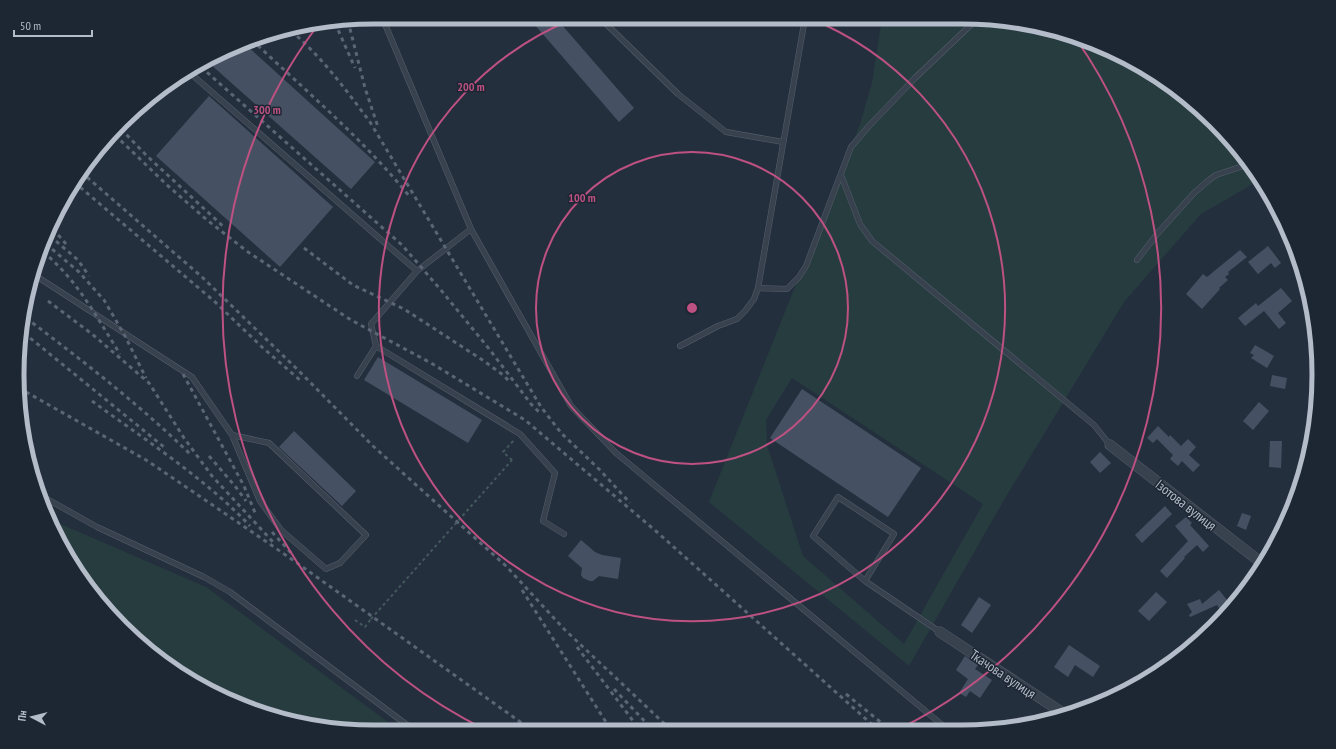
<svg xmlns="http://www.w3.org/2000/svg" width="1336" height="749" font-family="'PT Sans Narrow',sans-serif">
	<rect width="100%" height="100%" fill="#242f3e"/>
	<path fill="#263c3f" fill-rule="evenodd" d="M882,18H985L1076,36L1140,65L1197,106L1245,157L1260,180L1201,214L1124,302L1004,500L909,666L709,502L860,124L872,83ZM792,378L983,504L904,644L803,556L767,445L766,420Z
		M49,519L206,587L400,731H351L282,720L196,684L106,610Z"/>
	<path fill="#455162" d="M528,17H555L634,108L619,122Z
		M245,44L375,162L351,189L209,63Z
		M209,96L333,207L280,267L156,156Z
		M1268,246L1281,263L1275,268L1271,263L1258,274L1248,262Z
		M1240,250L1247,257L1228,272L1229,274L1225,277L1228,280L1219,288L1220,289L1202,309L1186,294L1203,274L1207,277Z
		M1281,288L1292,301L1278,313L1286,323L1279,329L1264,311L1245,326L1238,318L1256,303L1258,306Z
		M1255,345L1274,356L1267,368L1251,358L1254,355L1250,353Z
		M378,357L482,420L468,443L364,380Z
		M1272,375L1287,378L1285,389L1270,386Z
		M802,389L921,468L888,517L770,438Z
		M1259,402L1269,411L1253,430L1243,421Z
		M1158,426L1169,437L1170,435L1181,446L1188,439L1196,447L1189,455L1200,465L1193,472L1182,461L1178,466L1170,459L1173,455L1157,439L1153,443L1147,438Z
		M294,431L356,491L342,506L279,447Z
		M1270,441H1282L1281,468L1269,467Z
		M1100,452L1111,463L1100,473L1090,462Z
		M1165,506L1172,514L1142,543L1135,535Z
		M1242,513L1251,516L1246,530L1237,526Z
		M1186,517L1192,523L1190,525L1209,546L1203,552L1197,545L1184,557L1185,558L1167,578L1160,571L1188,541L1175,526Z
		M581,540L595,552L602,555L621,558L618,579L599,576L593,581H590L583,578L581,575L582,568L568,556Z
		M1219,590L1231,605L1222,612L1217,605L1190,617L1189,615L1192,612L1187,604L1200,599L1202,604Z
		M1156,592L1167,602L1149,621L1138,611Z
		M979,597L991,605L972,633L961,625Z
		M1069,645L1100,666L1093,677L1075,665L1068,677L1054,667Z
		M965,656L978,665L975,669L992,680L980,698L970,691L966,697L959,693L968,679L956,670Z"/>
	<g fill="none" stroke-linecap="round" stroke-linejoin="round">
		<defs>
			<path id="lane" d="M382,17L471,229L571,406L616,453L947,729
				M599,17L678,94L726,132L783,142
				M909,18L943,20L1000,21
				M190,73L417,271
				M841,175L860,224L872,241L1094,425L1110,445
				M1137,260L1157,234L1194,193L1209,180L1216,175L1249,164
				M33,274L192,377L232,435L260,501L281,530L326,569L340,563L366,535L269,443L232,435
				M758,288L787,289L799,277L806,266L851,147L869,126L915,78L976,20
				M376,346L520,434L555,473L543,521L564,534
				M680,346L718,326L737,319L745,311L754,299L758,288L805,18
				M357,376L376,346L371,324L417,271L471,229
				M40,495L97,527L204,577L230,592L415,731
				M865,581L894,534L838,497L813,536L865,581L940,632"/>
			<path id="street" d="M1110,445L1263,564
				M940,632L1066,715"/>
		</defs>
		<use href="#lane" stroke="#565f6c" stroke-width="6"/>
		<use href="#street" stroke="#565f6c" stroke-width="11"/>
		<path stroke="#44595c" stroke-width="2" stroke-dasharray="3 3" stroke-linecap="butt" d="M512,460L503,452L515,439
			M355,620L365,627L371,619"/>
		<use href="#lane" stroke="#38414e" stroke-width="5"/>
		<use href="#street" stroke="#38414e" stroke-width="10"/>
		<path stroke="#5a6575" stroke-width="3" stroke-dasharray="4 4" stroke-linecap="butt" d="M348,21L365,88L378,127
			M335,23L355,68
			M291,31C322,57 346,90 370,122L541,407L562,434L600,470L630,503
			M252,40C306,91 363,139 410,197
			M201,67L402,245L440,289L490,350L531,404L540,413
			M121,129L147,156L225,228
			M115,135L167,185L207,220L248,252L351,320L431,363L525,420L657,532L877,729
			M81,172L202,277L299,371L373,446L506,566L564,629L671,730
			M74,182L214,301L263,348L301,381
			M53,229L66,244
			M50,236L78,260L89,276
			M46,244L79,272L104,300L125,336L146,378
			M304,248L353,285L404,309L484,361L503,375L509,381
			M43,252C77,279 97,318 120,354
			M48,301L92,334L149,383L184,438L212,476L273,542
			M26,318C83,361 140,405 191,455
			M24,333L164,447
			M183,374L244,486L256,515
			M19,388L146,460L195,493L290,558L533,731
			M92,401C144,439 206,479 250,526
			M209,456L235,486L246,501
			M272,532L292,554
			M522,590L611,730
			M577,647L640,730
			M614,689L653,730
			M846,694L889,729"/>
		<path stroke="#44595c" stroke-width="2" stroke-dasharray="3 3" stroke-linecap="butt" d="M371,619L512,460"/>
	</g>
	<g fill="none" stroke="#bd5182" stroke-width="2">
		<circle cx="692" cy="308" r="156"/>
		<path d="M809 18A313 313 0 1 1 575 18"/>
		<path d="M486 730A469 469 0 0 1 315 29M1074 36A469 469 0 0 1 901 728"/>
	</g>
	<g text-anchor="middle" dominant-baseline="central" stroke-width="3" stroke-linejoin="round" paint-order="stroke">
		<g font-size="14" fill="#b4bcc9" stroke="#1d2633">
			<text transform="translate(1186 505) rotate(38)">Ізотова вулиця</text>
			<text transform="translate(1003 674) rotate(34)">Ткачова вулиця</text>
		</g>
	</g>
	<path d="M0 0H1336V749H0ZM374 24H962A350 350 0 0 1 1312 374V375A350 350 0 0 1 962 725H374A350 350 0 0 1 24 375V374A350 350 0 0 1 374 24Z" fill="#1d2633" fill-rule="evenodd"/>
	<path fill="none" stroke="#b4bcc9" stroke-width="5" d="M374 24H962A350 350 0 0 1 1312 374V375A350 350 0 0 1 962 725H374A350 350 0 0 1 24 375V374A350 350 0 0 1 374 24Z"/>
	<circle cx="692" cy="308" r="6" fill="#bd5182" stroke="#1d2633" stroke-width="2"/>
	<g font-size="12" text-anchor="middle" font-weight="bold" fill="#bd5182" stroke="#1d2633" stroke-width="3" stroke-linejoin="round" paint-order="stroke">
		<text x="471" y="91">200 m</text>
		<text x="267" y="114">300 m</text>
		<text x="582" y="202">100 m</text>
	</g>
	<g transform="translate(32 717) rotate(277)" stroke="#1d2633" stroke-width="3" paint-order="stroke">
	<path d="M0-3L7 15L0 10L-7 15Z" fill="#b4bcc9"/>
	<text y="-6" font-size="11" font-weight="bold" text-anchor="middle" fill="#b4bcc9">Пн</text>
	</g>
	<path d="M14 30v6h78v-6" fill="none" stroke="#b4bcc9" stroke-width="2"/>
	<text x="20" y="30" font-size="12" fill="#b4bcc9" stroke="#1d2633" stroke-width="3" paint-order="stroke">50 m</text>
</svg>
